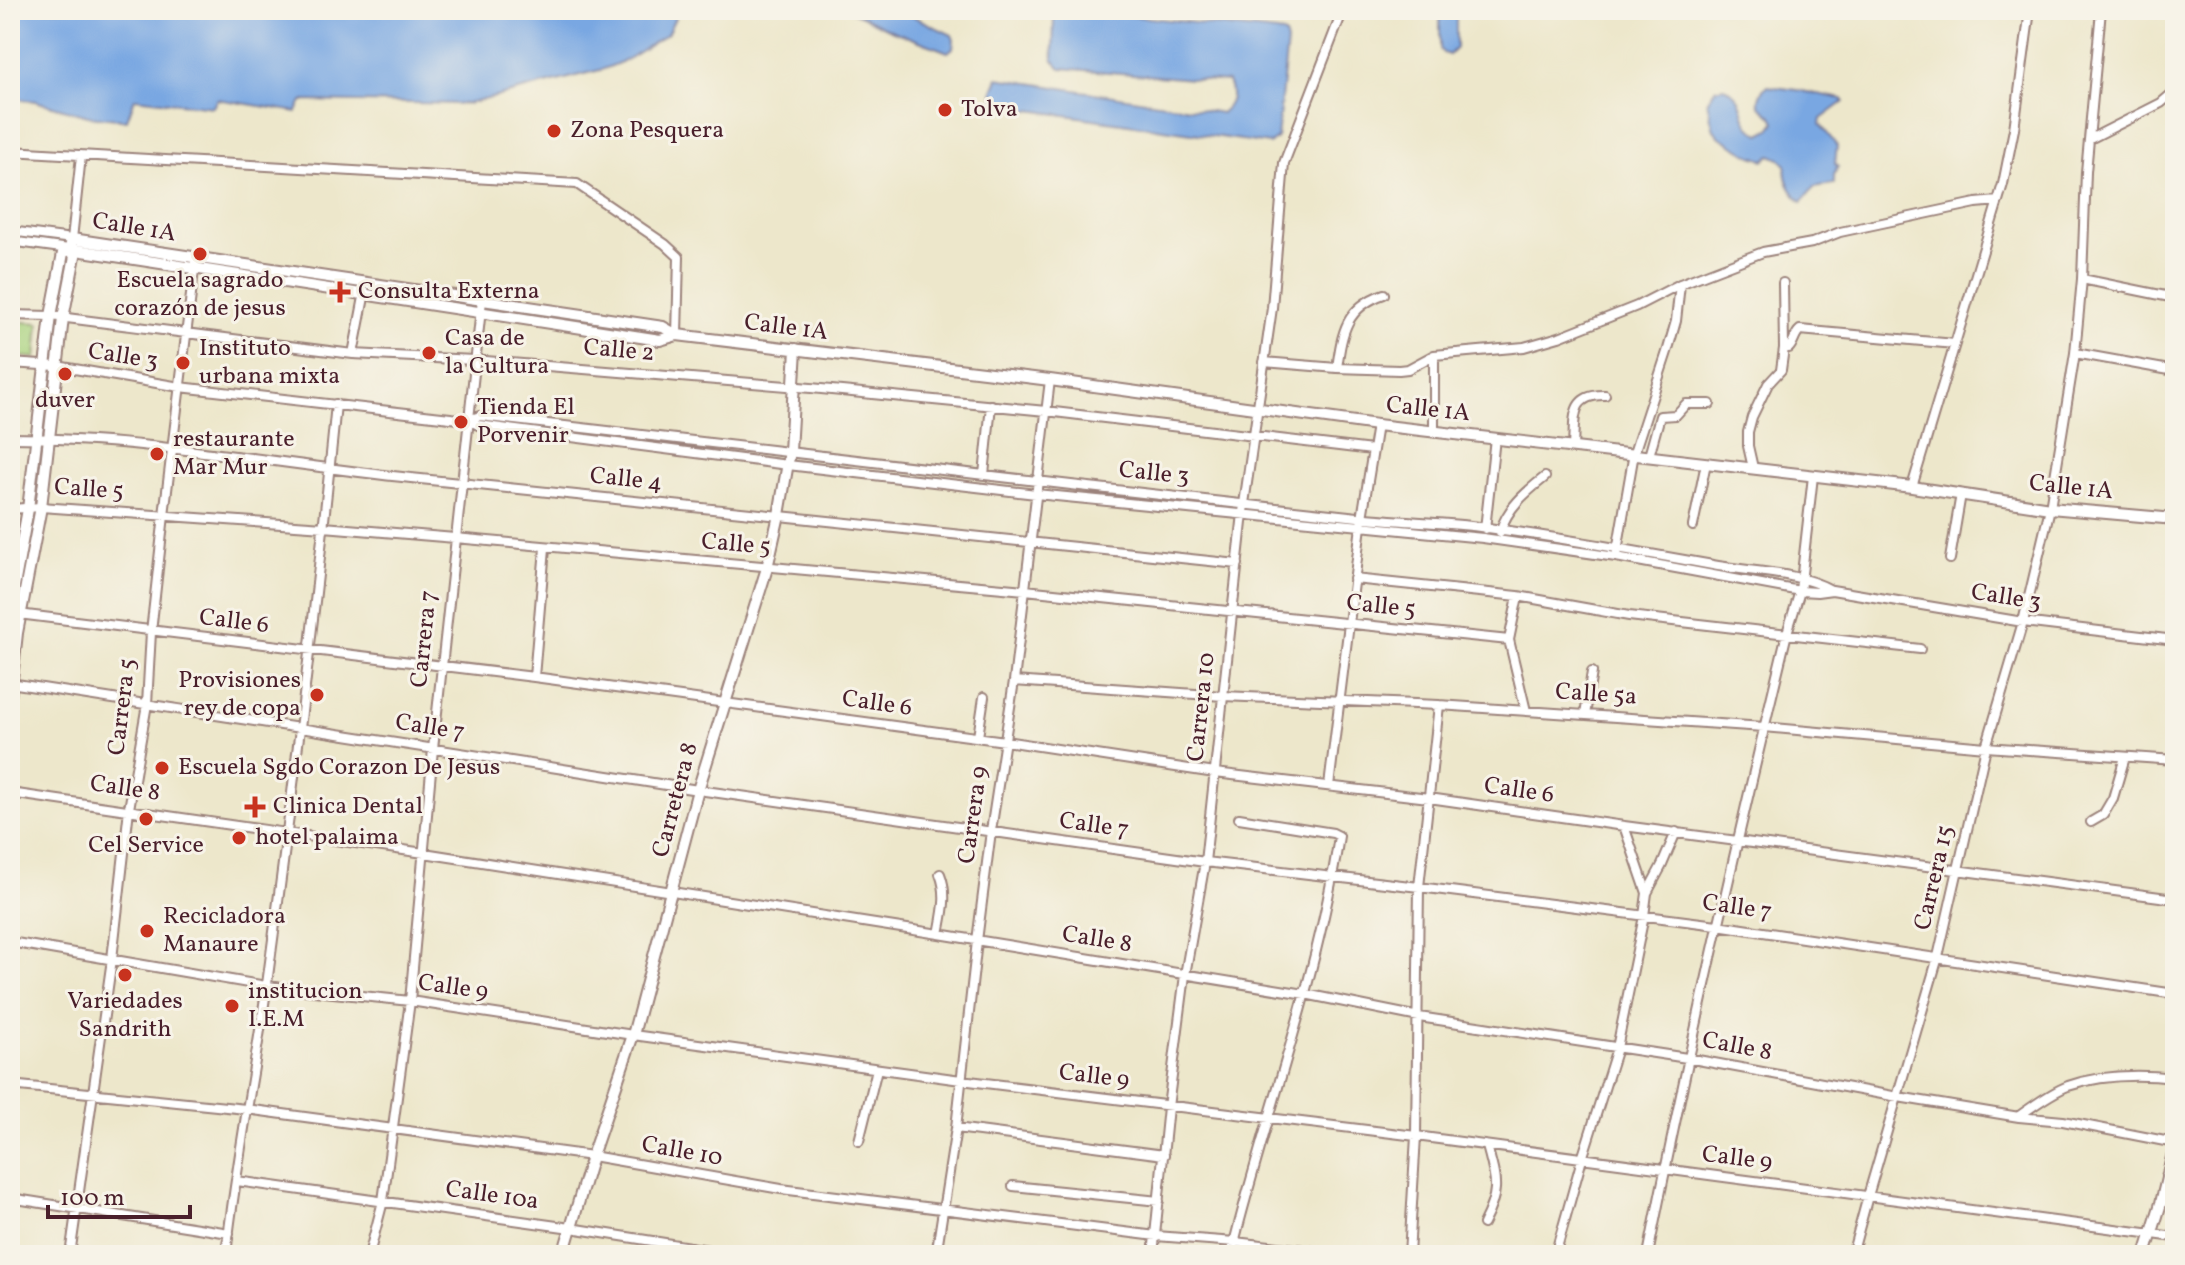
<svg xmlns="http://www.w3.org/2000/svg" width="2185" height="1265" font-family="Vollkorn,serif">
	<rect width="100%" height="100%" fill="#f7f3e8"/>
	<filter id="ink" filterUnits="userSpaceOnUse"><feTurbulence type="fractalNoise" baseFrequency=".0125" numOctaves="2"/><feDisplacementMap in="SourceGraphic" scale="16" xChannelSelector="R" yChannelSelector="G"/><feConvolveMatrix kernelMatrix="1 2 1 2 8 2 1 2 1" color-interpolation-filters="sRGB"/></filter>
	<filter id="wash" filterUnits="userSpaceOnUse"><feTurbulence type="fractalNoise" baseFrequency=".006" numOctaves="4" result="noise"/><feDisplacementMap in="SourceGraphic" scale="32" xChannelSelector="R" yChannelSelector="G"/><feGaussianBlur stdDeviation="1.8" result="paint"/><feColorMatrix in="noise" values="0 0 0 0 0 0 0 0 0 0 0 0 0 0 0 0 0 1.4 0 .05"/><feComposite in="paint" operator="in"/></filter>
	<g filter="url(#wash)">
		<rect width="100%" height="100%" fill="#ede7cb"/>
		<path fill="#a8d27d" stroke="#797854" stroke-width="2" d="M10,321L39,323L36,358L10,356Z"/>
		<path fill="#79a7e2" stroke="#626386" stroke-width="2" d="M10,10H679L667,34L626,60L604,69L468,104L302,101L297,112L217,99L213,107L135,98L127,120L88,116L35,101L21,99L10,106Z
			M849,10H900L952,35L954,40L953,48L948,52L888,29Z
			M1059,10H1079L1277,32L1285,35L1287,42L1277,138L1269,144L995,105L993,90L998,78L1222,113C1231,103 1234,95 1228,82L1061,68L1053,60L1054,15Z
			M1440,10H1456V48L1449,55L1443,53L1440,49Z
			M1767,86L1797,90L1843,99L1844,102L1821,119L1820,124L1837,146L1835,164L1838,167L1834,175V184L1814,187L1802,202C1791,193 1783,178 1786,165L1780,159L1771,155L1764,160L1752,156L1720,137L1714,130L1707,102L1715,89L1724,87C1729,90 1736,94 1739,100C1746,115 1742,124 1760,134L1770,129L1775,122L1772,116L1759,105C1758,98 1761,90 1767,86Z"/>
	</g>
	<g filter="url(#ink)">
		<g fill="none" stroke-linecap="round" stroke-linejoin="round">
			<defs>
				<path id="minor" d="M2090,139L2161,103L2175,91
					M10,151L577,184L665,244L679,257L677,335
					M10,231L72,239L81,156
					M10,241L69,249
					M2082,279L2175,298
					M1783,283L1784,348
					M10,315L51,316L353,354L474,360L811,388L1046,411L1372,450
					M2075,353L2175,371
					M353,354L365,292
					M1264,362L1337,368L1399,370L1408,369L1434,355L1524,347L1559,337L1637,306L1680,284L1763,252L1812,243L1840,232L1976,203L1998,201
					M10,363L57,366L180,387L468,420L478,425L788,465L1036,494L1483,538L1616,557L1800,591L1817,592L1832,590L2023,622L2175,640
					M1337,368C1342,332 1346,307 1384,294
					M468,420L480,416C772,449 1065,486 1358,517C1401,522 1445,522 1488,528C1565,538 1641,552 1718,566C1754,572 1799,572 1831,590
					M1434,430V355
					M10,438C144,438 278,464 411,478C687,506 962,535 1238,564
					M1573,447C1575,420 1569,394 1605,395
					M1649,456L1660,416L1676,415L1686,404H1710
					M1753,468L1748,446V432L1752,417L1768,384L1781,370L1784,348H1789C1794,343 1794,335 1800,330L1955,344
					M984,475L991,405
					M1912,487L2003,184L2014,129L2030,10
					M10,509L41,507L324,527L455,538L1025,590L1509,640L1518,596
					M1693,526L1706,463
					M1485,529L1495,438
					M1500,532C1507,508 1526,492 1545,477
					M1617,551L1634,453L1668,349L1676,321L1680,284
					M1950,559L1961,494
					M1354,579L1518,596L1629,616L1920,649
					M10,613L534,677L1005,741L1215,773L1429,798L1624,826L2175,899
					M1509,640L1526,711
					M534,677L545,548
					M1014,681L1223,696L1439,705L1764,727L1986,747L2175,760
					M10,683L698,790L1205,862L1419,887L1717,925L2175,994
					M1585,715L1592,672
					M978,737L984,697
					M1329,786L1362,518L1377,425
					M10,793L424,853L939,934L1305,994L1419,1017L1687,1058L1898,1097L2019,1117L2063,1121L2175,1143
					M2091,822L2103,815L2113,798L2125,757
					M1647,893L1662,865L1676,832
					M939,934C943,913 948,894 940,874
					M10,942L266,986L410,1001L633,1035L961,1080L1416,1136L2175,1237
					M10,1085L246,1109L592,1156L781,1189L1156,1236L1235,1242L1348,1255
					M2019,1116C2035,1105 2050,1093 2068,1086C2103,1074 2139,1074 2175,1078
					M956,1128L1164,1155
					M859,1141L877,1069
					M237,1181L571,1228L740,1255
					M1013,1186L1159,1201
					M10,1198L229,1233
					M1483,1224C1501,1189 1496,1181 1487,1146
					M70,1255L112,959L129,809L147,704L151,632L164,515L195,262
					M226,1255C236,1164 254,1075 267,984C293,792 317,598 336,404
					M369,1255L383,1201L410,1001L433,749L482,300
					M936,1255L956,1128L977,941L991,831L1014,681L1050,380
					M1153,1255L1168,1107L1185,975L1205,862L1244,504L1272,308L1284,163L1343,10
					M1231,1255C1265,1115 1318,979 1339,836L1333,833L1239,818
					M1409,1255L1416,1136L1419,887L1439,705
					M1555,1255L1582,1159L1617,1048L1644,916L1647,893L1624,826
					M1648,1255C1689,1047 1737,840 1787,633L1800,591L1813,476
					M1852,1255L1868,1196L1938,957L1986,747L2023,622L2050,508L2075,353L2082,279L2086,172L2101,10"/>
				<path id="tertiary" d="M70,249L660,340L677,335
					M10,608L28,509L51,316L63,253L70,249
					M10,697L17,633L41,507L63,318L75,256L70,249L72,239L663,327L677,335L1050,380L1377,425L1912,487L2050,508L2175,519
					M563,1255L592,1156L633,1035L698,790L767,568L779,515L790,451L796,349
					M2145,1255L2161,1203L2175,1145"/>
			</defs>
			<use href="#minor" stroke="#9c837b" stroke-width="12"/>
			<use href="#tertiary" stroke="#9c837b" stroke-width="14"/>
			<use href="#minor" stroke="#fff" stroke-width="8"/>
			<use href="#tertiary" stroke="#fff" stroke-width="10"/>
		</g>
	</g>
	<g fill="#c8321e" stroke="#f7f3e8" stroke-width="3">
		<circle cx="945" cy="110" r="8"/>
		<circle cx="554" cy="131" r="8"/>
		<circle cx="200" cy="254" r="8"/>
		<path d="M336 280h8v8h8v8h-8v8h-8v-8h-8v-8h8z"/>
		<circle cx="429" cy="353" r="8"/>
		<circle cx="183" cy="363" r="8"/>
		<circle cx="65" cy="374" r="8"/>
		<circle cx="461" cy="422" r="8"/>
		<circle cx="157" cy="454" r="8"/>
		<circle cx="317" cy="695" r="8"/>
		<circle cx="162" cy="768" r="8"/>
		<path d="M251 795h8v8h8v8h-8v8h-8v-8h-8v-8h8z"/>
		<circle cx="146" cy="819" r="8"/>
		<circle cx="239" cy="838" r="8"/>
		<circle cx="147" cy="931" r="8"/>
		<circle cx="125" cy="975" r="8"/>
		<circle cx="232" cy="1006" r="8"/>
	</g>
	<g text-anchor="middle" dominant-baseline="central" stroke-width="6" stroke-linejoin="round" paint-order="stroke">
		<g font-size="24" fill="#4a1f2b" stroke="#f7f3e8" text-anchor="start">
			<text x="961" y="110">Tolva</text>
			<text x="570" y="131">Zona Pesquera</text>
			<text x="200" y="281" text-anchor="middle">Escuela sagrado<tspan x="200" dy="28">corazón de jesus</tspan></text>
			<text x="358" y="292">Consulta Externa</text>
			<text x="445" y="339">Casa de<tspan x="445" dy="28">la Cultura</tspan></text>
			<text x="199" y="349">Instituto<tspan x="199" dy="28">urbana mixta</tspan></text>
			<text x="65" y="401" text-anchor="middle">duver</text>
			<text x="477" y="408">Tienda El<tspan x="477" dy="28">Porvenir</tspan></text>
			<text x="173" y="440">restaurante<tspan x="173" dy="28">Mar Mur</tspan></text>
			<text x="301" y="681" text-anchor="end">Provisiones<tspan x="301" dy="28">rey de copa</tspan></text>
			<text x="178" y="768">Escuela Sgdo Corazon De Jesus</text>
			<text x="273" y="807">Clinica Dental</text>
			<text x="255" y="838">hotel palaima</text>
			<text x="146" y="846" text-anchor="middle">Cel Service</text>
			<text x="163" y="917">Recicladora<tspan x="163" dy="28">Manaure</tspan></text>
			<text x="248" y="992">institucion<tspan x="248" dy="28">I.E.M</tspan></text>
			<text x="125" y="1002" text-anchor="middle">Variedades<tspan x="125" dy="28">Sandrith</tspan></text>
		</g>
		<g font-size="24" fill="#4a1f2b" stroke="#f7f3e8">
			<text transform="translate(134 228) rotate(9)">Calle 1A</text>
			<text transform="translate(786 328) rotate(7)">Calle 1A</text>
			<text transform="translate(619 351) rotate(5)">Calle 2</text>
			<text transform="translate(123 357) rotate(9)">Calle 3</text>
			<text transform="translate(1428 410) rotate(6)">Calle 1A</text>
			<text transform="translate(1154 474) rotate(6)">Calle 3</text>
			<text transform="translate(626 480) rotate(6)">Calle 4</text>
			<text transform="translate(2071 488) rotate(6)">Calle 1A</text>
			<text transform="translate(89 490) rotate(4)">Calle 5</text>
			<text transform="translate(736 545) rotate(5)">Calle 5</text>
			<text transform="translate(2006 598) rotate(9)">Calle 3</text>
			<text transform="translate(1381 607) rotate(6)">Calle 5</text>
			<text transform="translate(234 622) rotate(7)">Calle 6</text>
			<text transform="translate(425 639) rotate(-84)">Carrera 7</text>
			<text transform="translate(1596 695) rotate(4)">Calle 5a</text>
			<text transform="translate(877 704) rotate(8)">Calle 6</text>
			<text transform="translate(123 707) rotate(-83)">Carrera 5</text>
			<text transform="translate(1202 707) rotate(-84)">Carrera 10</text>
			<text transform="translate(430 728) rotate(9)">Calle 7</text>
			<text transform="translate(125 789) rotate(8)">Calle 8</text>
			<text transform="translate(1519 791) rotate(8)">Calle 6</text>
			<text transform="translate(676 800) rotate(-75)">Carretera 8</text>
			<text transform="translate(974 815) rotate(-82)">Carrera 9</text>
			<text transform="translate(1094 826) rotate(8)">Calle 7</text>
			<text transform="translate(1935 878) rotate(-77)">Carrera 15</text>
			<text transform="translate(1737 908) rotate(8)">Calle 7</text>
			<text transform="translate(1097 940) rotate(9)">Calle 8</text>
			<text transform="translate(453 988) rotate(8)">Calle 9</text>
			<text transform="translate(1737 1047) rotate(11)">Calle 8</text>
			<text transform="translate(1094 1077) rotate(7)">Calle 9</text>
			<text transform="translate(682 1152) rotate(10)">Calle 10</text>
			<text transform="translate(1737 1159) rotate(7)">Calle 9</text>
			<text transform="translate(492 1196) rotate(8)">Calle 10a</text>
		</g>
	</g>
	<rect width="2185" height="1265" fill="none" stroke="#f7f3e8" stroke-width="40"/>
	<path d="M48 1205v12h142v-12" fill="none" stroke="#4a1f2b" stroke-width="4"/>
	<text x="60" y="1205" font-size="24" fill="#4a1f2b" stroke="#f7f3e8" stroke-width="6" paint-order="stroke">100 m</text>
</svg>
